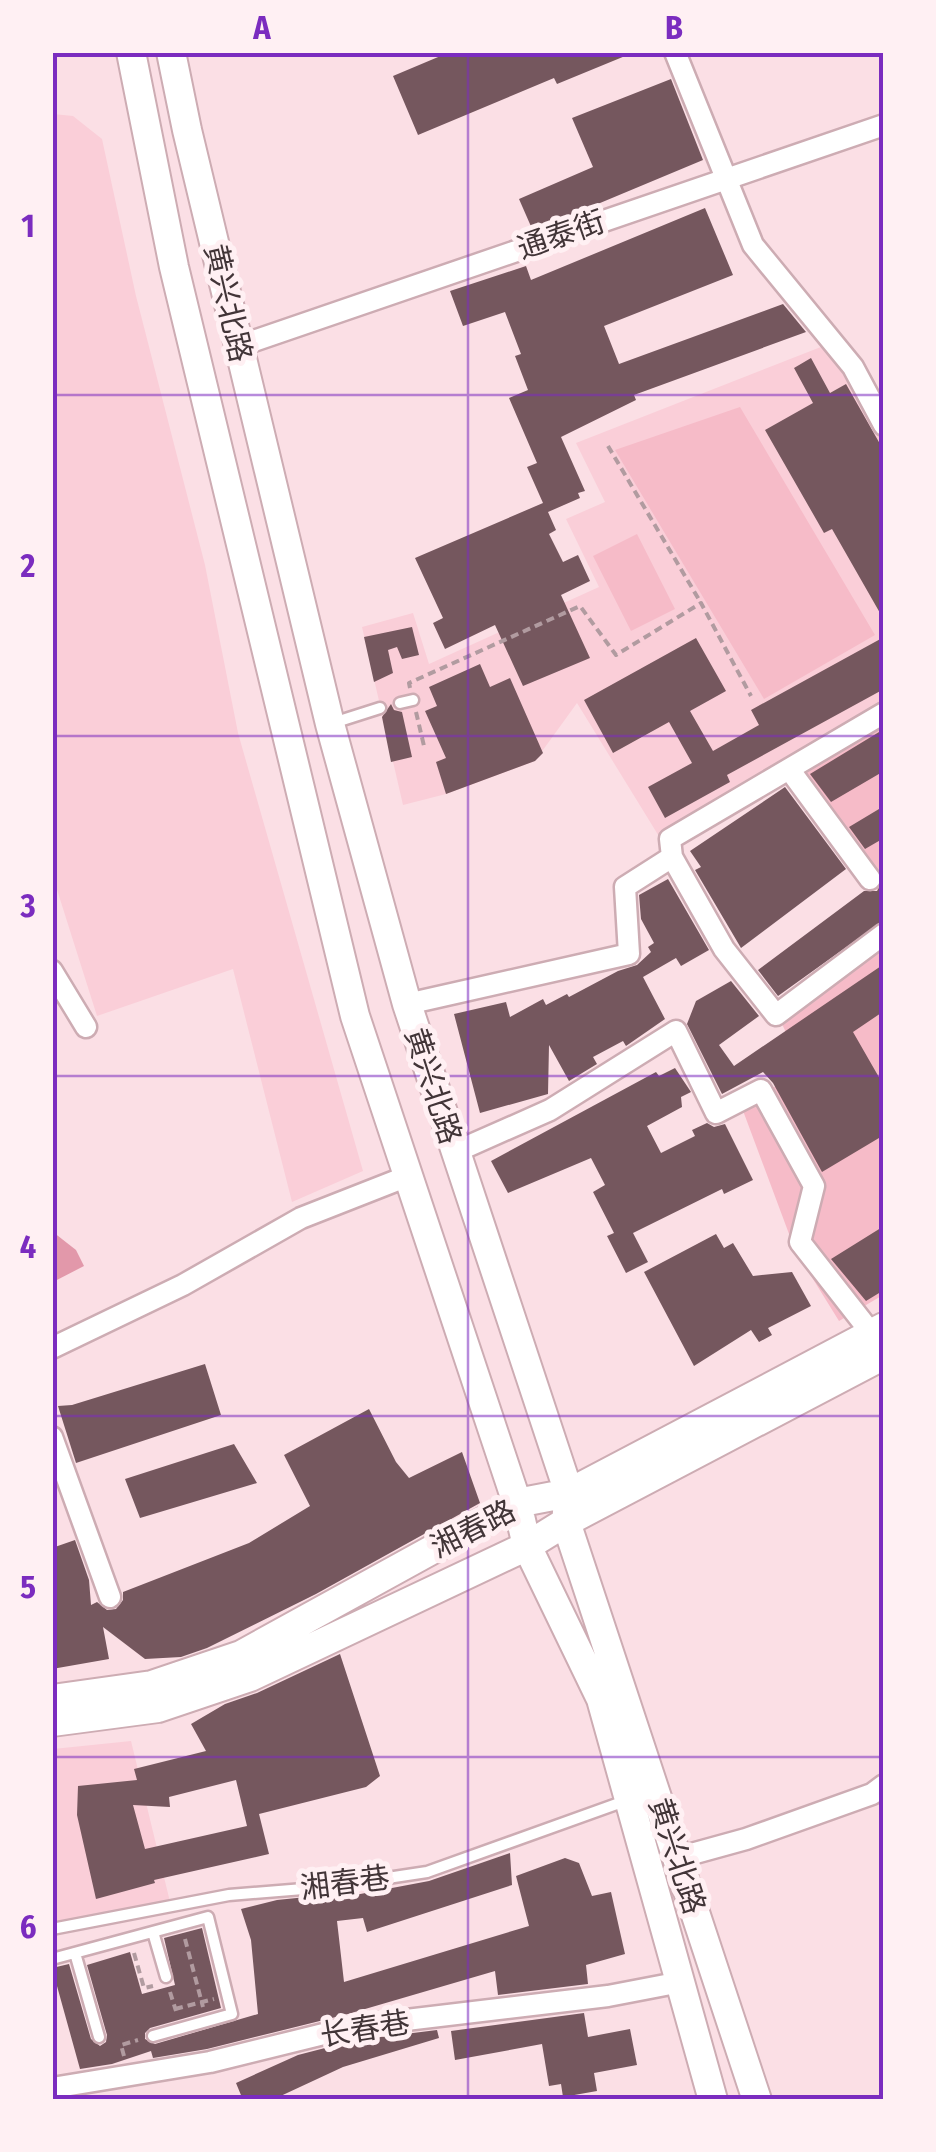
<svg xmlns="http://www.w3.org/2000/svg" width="936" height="2152" font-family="'Fira Sans Condensed','Noto Sans SC',sans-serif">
	<rect width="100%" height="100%" fill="#fbdfe5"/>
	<path fill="#faced8" d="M53,114L73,116L102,139L136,296L205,565L238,733L363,1171L292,1202L233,969L97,1016L53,877Z
		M826,345L883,444V706L660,838L577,703L535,761L446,794L403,805L362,627L413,613L429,664L599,587L566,519L605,502L576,443Z
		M131,1741L171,1906L53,1928V1749Z"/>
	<path fill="#f6bbc8" d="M740,407L875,635L764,699L615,450Z
		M637,534L675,609L631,631L593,556Z
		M883,724V898L797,774Z
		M883,944V1295L839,1321L795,1250L742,1108L803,1068L782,1024L869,960Z"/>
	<path fill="#e298aa" d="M53,1232L76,1250L84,1266L53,1282Z"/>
	<path fill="#75575e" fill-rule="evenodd" d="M450,52H630V54L557,84L554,78L418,135L393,76Z
		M671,79L703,160L533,231L519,199L593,167L572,118Z
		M705,208L733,275L604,326L619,364L783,304L806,332L634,395L636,400L561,437L585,491L578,493L580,498L548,512L556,530L549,534L563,562L578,555L590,581L561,595L590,658L523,686L495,625L445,649L433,623L443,618L415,558L543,503L527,467L537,463L509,398L528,390L515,356L521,354L505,312L463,326L450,291L526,266L531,280Z
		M811,358L830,393L846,384L884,451V620L832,529L824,533L765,430L813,403L794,368Z
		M412,627L419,655L402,659L397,647L388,650L393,673L374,682L364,637Z
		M884,637V689L727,775L730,782L665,818L648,787L692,763L669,722L613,753L584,700L696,638L726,691L690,711L713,751L759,725L751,710Z
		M480,664L490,687L510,678L543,753L535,761L446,794L436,762L446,758L425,711L437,706L429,687Z
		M391,704L394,710L402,712L412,757L391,762L382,717Z
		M884,729V771L831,802L810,774Z
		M785,787L846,869L741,948L695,870L701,867L690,851Z
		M884,806V838L865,849L849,827Z
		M668,879L709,950L681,966L676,958L643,977L665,1019L626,1046L623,1041L593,1057L597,1064L569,1081L549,1045L548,1094L480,1113L454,1014L506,1002L510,1017L543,999L546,1005L567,994L569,997L618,971L637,965L651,952L648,947L654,943L641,919L639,895Z
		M884,879V920L778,996L758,970L864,891H877Z
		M884,964V1011L853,1032L884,1086V1135L822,1172L773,1083L763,1072L722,1094L687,1024L696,1001L731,981L759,1016L719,1045L734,1066Z
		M675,1068L691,1092L681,1097L682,1107L647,1126L661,1153L695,1136L692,1130L707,1123L714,1127L725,1124L753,1180L724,1194L722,1189L633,1233L648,1262L626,1273L607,1236L614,1233L593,1192L605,1185L591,1158L508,1193L491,1161L656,1072L659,1076Z
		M884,1226V1290L866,1301L831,1259Z
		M716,1234L724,1248L733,1243L753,1276L792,1272L811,1306L768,1328L772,1335L759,1342L751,1330L694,1366L644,1272Z
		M205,1364L221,1415L76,1463L58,1406L72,1405Z
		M369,1409L396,1462L409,1478L462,1452L480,1503L316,1594L207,1648L181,1657L145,1659L103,1627L109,1659L52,1669V1548L75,1540L89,1580L91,1605L97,1602L107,1610L116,1609L123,1600V1592L249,1543L310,1506L284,1455Z
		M234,1444L257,1483L140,1518L125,1479Z
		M340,1654L380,1776L366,1787L259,1814L269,1854L154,1880L155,1883L96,1899L77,1815L78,1786L137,1780L134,1769L206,1751L191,1724L225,1704L257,1693ZM236,1780L247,1826L145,1849L133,1805L170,1807L169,1797Z
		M510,1853L512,1885L367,1932L363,1918L337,1921L344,1982L529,1926L516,1876L565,1858L579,1863L592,1896L611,1892L625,1954L586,1965L588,1984L498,1995L495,1971L348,2014L207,2049L153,2058L151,2051L112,2064L80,2069L52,1968L69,1964L91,2039L100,2046L106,2042L107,2035L87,1965L130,1952L142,1994L175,1985L164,1938L202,1928L221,2008L150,2028L145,2033V2039L155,2044L258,2014L251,1940L241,1909L277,1900L355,1892V1895L429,1881Z
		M584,2013L588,2037L630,2029L637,2065L594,2073L597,2091L563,2097L561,2084L549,2086L542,2044L455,2060L451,2031Z
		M437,2030L439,2038L343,2067L272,2100H243L236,2083L298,2055L352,2041V2044L373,2038Z"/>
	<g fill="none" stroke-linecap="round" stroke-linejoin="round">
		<defs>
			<path id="lane" d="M400,703L413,700
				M333,723L380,708
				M52,1929L229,1895L328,1887L427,1872L625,1801
				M153,1932L166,1977
				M75,1953L99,2037
				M52,1959L208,1917L232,2014L153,2036"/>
			<path id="street" d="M675,52L753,245L853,367L884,425
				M239,346L884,125
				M789,769L870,879
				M672,857L724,949L776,1015L884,934
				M52,971L86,1027
				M407,1004L629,954L625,887L672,857L670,839L884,713
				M455,1152L550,1110L676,1031L716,1113L761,1090L814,1186L800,1242L872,1334
				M52,1348L183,1285L301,1218L408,1176
				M52,1437L110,1597
				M677,1858L746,1839L872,1794L884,1785
				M52,2088L210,2062L356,2026L608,1996L681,1982"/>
			<path id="secondary" d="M131,52L174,267L355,1016L517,1503L527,1546L601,1699L713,2100
				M171,52L187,130L330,724L407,1004L569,1493L566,1522L757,2100
				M52,1699L152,1685L241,1655L517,1503L569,1493L884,1327
				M52,1722L158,1708L250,1677L527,1546L566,1522L884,1355"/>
		</defs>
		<use href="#lane" stroke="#cdacb3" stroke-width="15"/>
		<use href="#street" stroke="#cdacb3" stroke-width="25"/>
		<use href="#secondary" stroke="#cdacb3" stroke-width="32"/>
		<path stroke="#b19ba0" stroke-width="4" stroke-dasharray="8 5" stroke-linecap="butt" d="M608,446L701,603
			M410,688L409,683L580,606L616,655L701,603L751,696
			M416,712L424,746
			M185,1939L203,2007
			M134,1953L144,1988L153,1986
			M170,1992L176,2011
			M175,2009L214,1999
			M124,2056L121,2045L138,2040"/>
		<use href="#lane" stroke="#fff" stroke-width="10"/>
		<use href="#street" stroke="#fff" stroke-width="20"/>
		<use href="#secondary" stroke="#fff" stroke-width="28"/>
	</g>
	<path fill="none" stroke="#7b2cbf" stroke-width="2.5" stroke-opacity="0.55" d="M468,52V2100M52,395H884M52,736H884M52,1076H884M52,1416H884M52,1757H884"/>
	<g text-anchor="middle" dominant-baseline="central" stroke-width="10" stroke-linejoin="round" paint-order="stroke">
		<g font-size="30" fill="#423538" stroke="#fff0f3">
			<text transform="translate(561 235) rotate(-19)">通泰街</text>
			<text transform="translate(228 303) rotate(77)">黄兴北路</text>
			<text transform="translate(433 1086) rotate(72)">黄兴北路</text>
			<text transform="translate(473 1529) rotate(-27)">湘春路</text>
			<text transform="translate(677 1856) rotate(72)">黄兴北路</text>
			<text transform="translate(345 1883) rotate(-7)">湘春巷</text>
			<text transform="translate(365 2029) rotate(-9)">长春巷</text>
		</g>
	</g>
	<rect width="936" height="2152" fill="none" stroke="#fff0f3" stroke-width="110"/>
	<rect x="55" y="55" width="826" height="2042" fill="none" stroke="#7b2cbf" stroke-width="4"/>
	<g font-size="32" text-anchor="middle" font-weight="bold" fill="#7b2cbf">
		<text x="262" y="39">A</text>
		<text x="674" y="39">B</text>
		<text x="28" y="237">1</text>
		<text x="28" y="577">2</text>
		<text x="28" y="917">3</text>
		<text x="28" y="1258">4</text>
		<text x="28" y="1598">5</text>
		<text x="28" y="1938">6</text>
	</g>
</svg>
